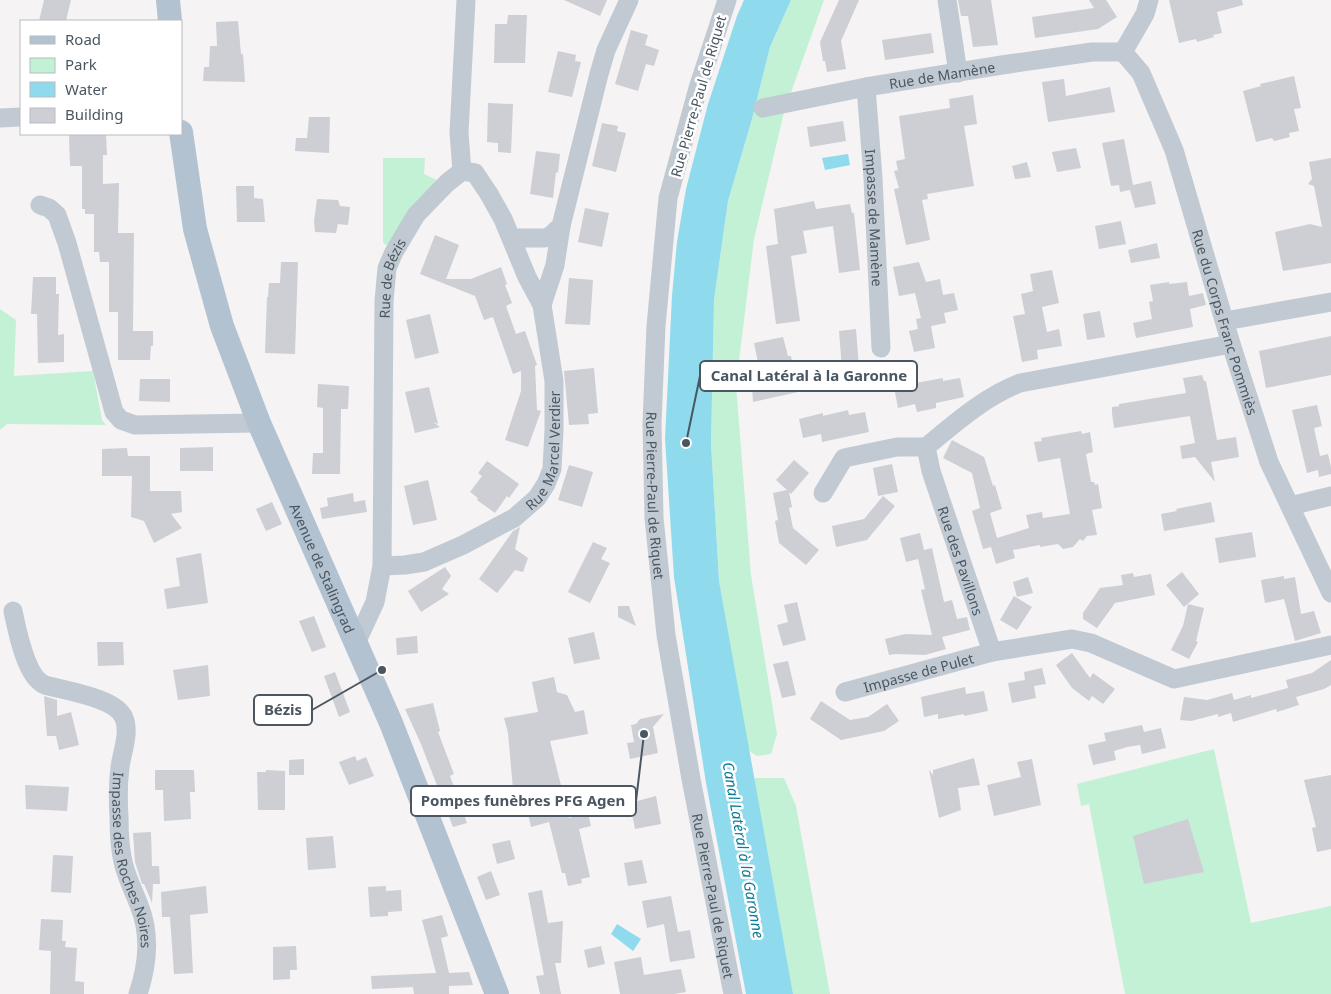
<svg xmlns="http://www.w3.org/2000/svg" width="1331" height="994" font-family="'Noto Sans',sans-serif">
	<rect width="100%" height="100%" fill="#f5f3f3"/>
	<path fill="#c3f1d5" d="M791,0H824L784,112L754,239L736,385L751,575L777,734L771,754L757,756L748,750L719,581L711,444L714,300L728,201L752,119L770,47Z
		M383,158H425L424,174L439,181L388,245L384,244L383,241Z
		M0,309L16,320L14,376L93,371L102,420L106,425L7,424L0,430Z
		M1214,749L1251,923L1331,906V994H1125L1089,804L1081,806L1077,784Z
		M753,778H784L796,806L830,994H793Z"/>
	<path fill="#90daee" d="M744,0H791L770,47L752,119L728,201L714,300L711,444L719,581L793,994H746L706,783L674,577L665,439L672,296L677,242L686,189L708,104L737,16Z
		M848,154L850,165L825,170L822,158Z
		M617,924L641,939L633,951L611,934Z"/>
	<path fill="#cdcfd5" d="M44,0H71L66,21H39Z
		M564,0H607L600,16Z
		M839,0H859L841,41L846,69L827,72L825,61H823L820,42Z
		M958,0H991L998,45L973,47L968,16H961Z
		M1089,0H1106L1117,17L1098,29L1035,38L1032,17L1094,8Z
		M1169,0H1242L1243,5L1217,12L1222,33L1213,35L1214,37L1197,42L1196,39L1179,43Z
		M508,15H527L525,63H494L495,24H507Z
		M238,21L241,54H243L245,82L203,81L204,67H209L210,46H217L216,22Z
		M631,30L648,35L645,45L659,50L654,66L646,64L638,91L615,84Z
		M931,33L934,53L885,60L882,40Z
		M558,51L576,55L575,61L581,62L572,97L548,92Z
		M1294,76L1301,108L1294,109L1299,131L1289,133L1290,137L1274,141L1272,138L1256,142L1243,91L1261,86L1260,84Z
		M1064,79L1066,96L1110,87L1115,112L1048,122L1042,82Z
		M973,95L977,124L964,126L974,186L927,194L928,199L922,200L930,240L906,245L894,189L899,188L894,171L898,170L896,161L905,159L899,116L950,108L949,99Z
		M488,103L513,104L511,153L498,152V143L487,142Z
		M309,117H330L329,153L295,151L296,138H307Z
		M843,121L846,141L810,147L807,127Z
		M602,123L618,126L617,131L626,133L616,172L592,166Z
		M69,134H106L107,155H103V184L119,183L118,233H134L133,331H153V346H151L150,360H118V312H109V262H100L99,252H94V214H85V209H82V166H70Z
		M1124,139L1133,185L1151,181L1156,204L1135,208L1130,190L1120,192L1119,185L1111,186L1102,143Z
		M1076,148L1081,168L1057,172L1052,152Z
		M536,151L560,154L558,173L556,172L553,198L530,194Z
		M1331,158V263L1283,271L1275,232L1310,224L1322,227L1314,186L1308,184L1312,179L1309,162Z
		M1027,162L1031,177L1015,179L1012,166Z
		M236,186H254V198L263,199L265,222H237Z
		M317,199L338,200L340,206L350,207L348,225L338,224L336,233L315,232L314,221Z
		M814,201L816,209L850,204L852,213H854L860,270L839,273L833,226L803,231L807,253L791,256L800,321L776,324L766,246L778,244L774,209Z
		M585,208L609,213L602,247L578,242Z
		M1121,221L1126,244L1099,249L1095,226Z
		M435,235L459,245L446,279H471L501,267L507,284L505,285L512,303L506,306L516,334L525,331L537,365L535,366L537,410L541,411L528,447L505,440L521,391V371L513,374L493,317L484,320L475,296L420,274Z
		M1157,243L1160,258L1131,263L1128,250Z
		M281,262H298L295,354L265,353L267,297H268L269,283H280Z
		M919,262L926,282L940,279L943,295L954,293L958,310L944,313L946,323L931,326L935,348L914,352L909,331L918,329L916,319L921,318L915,293L899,296L893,267Z
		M1052,270L1059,303L1042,307L1047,332L1059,329L1062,346L1037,350L1038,359L1022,362L1013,316L1025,314L1021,294L1033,291L1030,274Z
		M33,277H56V294H59L58,335L64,334V362L38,363L37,314H31Z
		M569,278L593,280L590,325L565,324Z
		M1169,282V284L1187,282L1189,296L1203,293L1206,305L1190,309L1193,327L1136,338L1133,323L1152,319L1149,302L1153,301L1150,285Z
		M1100,311L1105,337L1087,340L1083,314Z
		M430,314L439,353L415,359L406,320Z
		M856,329L859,368L842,369L839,331Z
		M1331,336V375L1266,388L1259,351Z
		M783,337L788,356H791L798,392L753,402L752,386L762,382L754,343Z
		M594,368L598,413L588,414L589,424L569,425L564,371Z
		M1202,375L1204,381H1206L1217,440L1236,437L1239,457L1211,462L1215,482L1195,457L1182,459L1180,446L1195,443L1190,416L1114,428L1112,413V407L1119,406V404L1186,393L1183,378Z
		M943,378V381L960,378L964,397L936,403V408L917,412L915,404L898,408L894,387Z
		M140,379H170V402L139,401Z
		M318,384L349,386L348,409H341L340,474H312L313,453H323V408L317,407Z
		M429,387L438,424L433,422L440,427L415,433L405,392Z
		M1317,405L1322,426L1314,428L1320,456L1328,454L1331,467V474L1319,477L1318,470L1307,473L1292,410Z
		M848,410L849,415L865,412L869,432L822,442L821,434L803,438L799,419L823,413V416Z
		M1081,431L1082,434L1090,432L1093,452L1086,454L1091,482H1094L1095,485L1098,484L1102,508L1092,510L1097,535L1087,536L1083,541L1080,539L1073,547L1063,549L1058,544L1040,547V545L1013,550L1015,558L996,564L991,547L983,549L972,511L980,508L972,473L943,458L952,440L984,457L993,486L995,485L1002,509L990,513L997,538L1029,528L1026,515L1042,512L1043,518L1070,514L1060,458L1038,462L1034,442L1042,441L1041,438Z
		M213,447V471H180V448Z
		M127,448L128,456H150V491H181L182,512L171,514L182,528L154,543L144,521L131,517L132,476H102V449Z
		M794,460L809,473L791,494L789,492L792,507L789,508L793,528L819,550L806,565L779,543L775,521L778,520L773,493L787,490L776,480Z
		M487,461L519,484L509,498L507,496L495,513L477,500L478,498L470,492L482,476L478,473Z
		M892,464L898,492L878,496L873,468Z
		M569,465L593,472L582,507L558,500Z
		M428,480L437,520L413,525L404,486Z
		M353,493L354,502L365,500L367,512L322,519L320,508L328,506L327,498Z
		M883,496L895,506L867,540L836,547L832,526L864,519Z
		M272,502L282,524L266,531L256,509Z
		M1211,502L1215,522L1164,531L1161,514L1177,511L1176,509Z
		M520,527L515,549L528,558L523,572L515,570L497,593L479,579L513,531Z
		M1252,532L1256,557L1219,563L1215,538Z
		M920,533L924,550L932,548L944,602L952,600L957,619L967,617L970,630L942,637L946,649L925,655L895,654L889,655L885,639L905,634L932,635L921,590L925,589L918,559L906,562L900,538Z
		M593,542L607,548L601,559L610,563L590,603L568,592Z
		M201,553L208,603L167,609L164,589L180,586L176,558Z
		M445,567L451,576L442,589L449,594L421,612L408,591Z
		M1182,572L1199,594L1184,607L1166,585Z
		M1133,573L1134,577L1151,574L1155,595L1115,603L1097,628L1083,619V613L1100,588L1123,585L1121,575Z
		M1284,576V579L1295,577L1301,614L1314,611L1321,633L1295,641L1284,599L1265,603L1261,580Z
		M1028,577L1033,593L1017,597L1013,582Z
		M1014,596L1032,607L1017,630L1000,620Z
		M797,602L806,640L783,646L777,625L788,622L784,605Z
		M1188,604L1204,608L1196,641L1198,642L1189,659L1171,650L1183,626Z
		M618,606H629L636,626L618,617Z
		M314,616L326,647L312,652L299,621Z
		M594,632L600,659L574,664L568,638Z
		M417,636L418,653L397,655L396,638Z
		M97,642H123L124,665L98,666Z
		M1072,653L1090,678L1093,673L1115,689L1103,704L1092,696L1089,701L1072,688L1056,665Z
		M1331,660V685L1324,689L1296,697L1299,705L1277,712L1276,709L1233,722L1231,713L1218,717V714L1191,721L1180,720L1184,697L1207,700L1232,693L1234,700L1251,695V698L1288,688L1286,680L1312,673Z
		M788,661L796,695L782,698L773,664Z
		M208,665L210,696L178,700L173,670Z
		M1042,668L1046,684L1034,686L1036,698L1012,703L1008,683L1025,680L1024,672Z
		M335,672L350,712L339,717L324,676Z
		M554,677L557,692L567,695L575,712L584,710L588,734L550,741L569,818L588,813L591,826L579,829L590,877L581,879L582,883L568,886L565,873H562L549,822L531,827L522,787L513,789L508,733L504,718L538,712L532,682Z
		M965,687L966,694L984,691L988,711L964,716V714L938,719V714L924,717L921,697Z
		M44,696L57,700V716L71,712L79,745L59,750L56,736H47Z
		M821,701L850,720L868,717L887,704L899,721L884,731L841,740L810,719Z
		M433,703L440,731L438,732L454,774L450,776L467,823L453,827L421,744L405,709Z
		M664,714L653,727L658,753L630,759L627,743L634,742L631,725L636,724L640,719Z
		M1142,725L1144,732L1161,728L1166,748L1142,754L1140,745L1127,747L1114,751L1116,760L1093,765L1088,745L1106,741L1104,733Z
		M355,756L357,761L366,757L374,776L349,785L339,762Z
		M974,758L980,785L958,788L961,810L939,818L929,770L933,775V770Z
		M304,759V775H289V760Z
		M1032,759L1041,805L994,816L987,785L1021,777L1017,762Z
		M155,770H194L195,792H190L191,819L164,821L163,790H155Z
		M266,770L285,771V810H258L257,772H266Z
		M1331,775V849L1317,852L1312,828L1316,827L1304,780Z
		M25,785L69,787L67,811L26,809Z
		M656,796L661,824L635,829L630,803Z
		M1188,819L1204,872L1144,884L1133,836Z
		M151,832L152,866H159L160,884H153L152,903L144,884H142L135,862L133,833Z
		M333,836L336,868L308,870L306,838Z
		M510,840L515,859L497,864L492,844Z
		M53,855L73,856L71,893L51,892Z
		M642,860L647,883L628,886L624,863Z
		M491,871L500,895L486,900L477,877Z
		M206,886L208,913L190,915L193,973L174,974L170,917H162L161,892Z
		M386,886V891L401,890L402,911L388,912V916L370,917L368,887Z
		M542,890L548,923L563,921L561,963H555L561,994H540L536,976L544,975L528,893Z
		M671,896L678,932L690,930L695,958L670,962L664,924L647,928L642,901Z
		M442,915L448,936L441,938L449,973L469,972L473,985L449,986V994H414L413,987L372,989L371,976L436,973L422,920Z
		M41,919L63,920L62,941H66L65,947L77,948L75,981L84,982V994H50L51,951L39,950Z
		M296,946L297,970H290V979L273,980V947Z
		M601,946L605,964L588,968L584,950Z
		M641,957L644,975L681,969L686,992L674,994H620L614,962Z"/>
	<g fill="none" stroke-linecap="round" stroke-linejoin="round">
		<g stroke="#c1cad2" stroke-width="19">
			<path id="s1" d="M727,0L698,88L668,198L656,326L652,423L654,518L666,635L691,779L733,994"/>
			<path d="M947,0L958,73"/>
			<path id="s2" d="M1123,52L1141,73L1174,150L1231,344L1269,462L1331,593"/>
			<path d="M1123,52L1145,14L1149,0"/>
			<path id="s3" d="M866,87L873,178L881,348"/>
			<path id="s4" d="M763,108L866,87L1002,65L1092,52H1123"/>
			<path d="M0,118L21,117"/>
			<path d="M40,205L49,208L57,215L67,243L114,412L121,420L135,425L259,423"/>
			<path d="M511,238H545L550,236L561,226L599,74L606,50L629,0"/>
			<path d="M542,305L555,265L561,226"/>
			<path d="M1225,321L1331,302"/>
			<path id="s5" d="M1231,344L1020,383C984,397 955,423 926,447L931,471L992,652L1072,639L1091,643L1174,679L1331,645"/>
			<path d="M823,493L844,458L897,447H926"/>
			<path d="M1290,506L1331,496"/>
			<path id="s6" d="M382,566L405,565L424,562L463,545L514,518L537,498L546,484L552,469L554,430V381L542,305L527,277L503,219L489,194L475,173L462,171"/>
			<path id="s7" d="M13,611C17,630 26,678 45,685C66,691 116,698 124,718C130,733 122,752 120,767C118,783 118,801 119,817C119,832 120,851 124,866C128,880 134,892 139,905C151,935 148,964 138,994"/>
			<path id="s8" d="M356,643L375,602L382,566L384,301L387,268L394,252L416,215L447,183L462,171L459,133L466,0"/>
			<path id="s9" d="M845,692L992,652"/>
		</g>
		<g stroke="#b3c2d1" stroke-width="24">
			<path d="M168,0L170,21"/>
			<path id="s10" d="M181,132L195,229L222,326L259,423L391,723L497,994"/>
		</g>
	</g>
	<g text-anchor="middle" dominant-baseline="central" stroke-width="5" stroke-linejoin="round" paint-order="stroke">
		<g font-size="14" fill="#4a5661" stroke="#fff">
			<text stroke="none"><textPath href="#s4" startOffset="182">Rue de Mamène</textPath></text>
			<text transform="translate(698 96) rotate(-74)">Rue Pierre-Paul de Riquet</text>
			<text stroke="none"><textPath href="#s3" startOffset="131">Impasse de Mamène</textPath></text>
			<text stroke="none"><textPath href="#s8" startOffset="371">Rue de Bézis</textPath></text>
			<text stroke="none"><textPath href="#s2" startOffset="291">Rue du Corps Franc Pommiès</textPath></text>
			<text stroke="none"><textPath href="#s6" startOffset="222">Rue Marcel Verdier</textPath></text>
			<text stroke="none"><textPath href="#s1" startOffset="505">Rue Pierre-Paul de Riquet</textPath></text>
			<text stroke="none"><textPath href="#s5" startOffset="448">Rue des Pavillons</textPath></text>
			<text stroke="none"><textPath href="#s10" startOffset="461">Avenue de Stalingrad</textPath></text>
			<text stroke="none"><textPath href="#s9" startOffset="76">Impasse de Pulet</textPath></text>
			<text stroke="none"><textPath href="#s7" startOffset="316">Impasse des Roches Noires</textPath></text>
			<text stroke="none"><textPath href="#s1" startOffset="910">Rue Pierre-Paul de Riquet</textPath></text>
		</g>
		<g font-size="15" font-style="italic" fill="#0c7c9b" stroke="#fff">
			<text transform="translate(744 850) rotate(80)">Canal Latéral à la Garonne</text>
		</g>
	</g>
	<path fill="none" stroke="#4a5661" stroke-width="2" d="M686 443L700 376M382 670L312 710M644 734L636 801"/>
	<g fill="#4a5661" stroke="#fff" stroke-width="2">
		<circle cx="686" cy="443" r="5"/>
		<circle cx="382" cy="670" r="5"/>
		<circle cx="644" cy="734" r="5"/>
	</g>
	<g fill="#fff" stroke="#4a5661" stroke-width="2">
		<rect x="700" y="361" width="217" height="30" rx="5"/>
		<rect x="254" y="695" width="58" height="30" rx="5"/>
		<rect x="411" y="786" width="225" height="30" rx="5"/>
	</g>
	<g font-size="15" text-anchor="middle" font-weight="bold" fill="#4a5661">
		<text x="809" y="381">Canal Latéral à la Garonne</text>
		<text x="283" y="715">Bézis</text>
		<text x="523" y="806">Pompes funèbres PFG Agen</text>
	</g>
	<rect x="20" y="20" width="162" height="115" fill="#ffffff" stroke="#b7bbc0"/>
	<rect x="30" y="36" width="25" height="8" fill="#b3c2d1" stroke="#b7bbc0"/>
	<text x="65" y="45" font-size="15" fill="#4a5661">Road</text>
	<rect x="30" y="58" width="25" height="15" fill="#c3f1d5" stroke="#b7bbc0"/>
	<text x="65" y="70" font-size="15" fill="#4a5661">Park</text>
	<rect x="30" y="82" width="25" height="15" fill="#90daee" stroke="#b7bbc0"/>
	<text x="65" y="95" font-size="15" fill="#4a5661">Water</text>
	<rect x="30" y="108" width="25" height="15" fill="#cdcfd5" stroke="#b7bbc0"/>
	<text x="65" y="120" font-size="15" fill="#4a5661">Building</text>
</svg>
